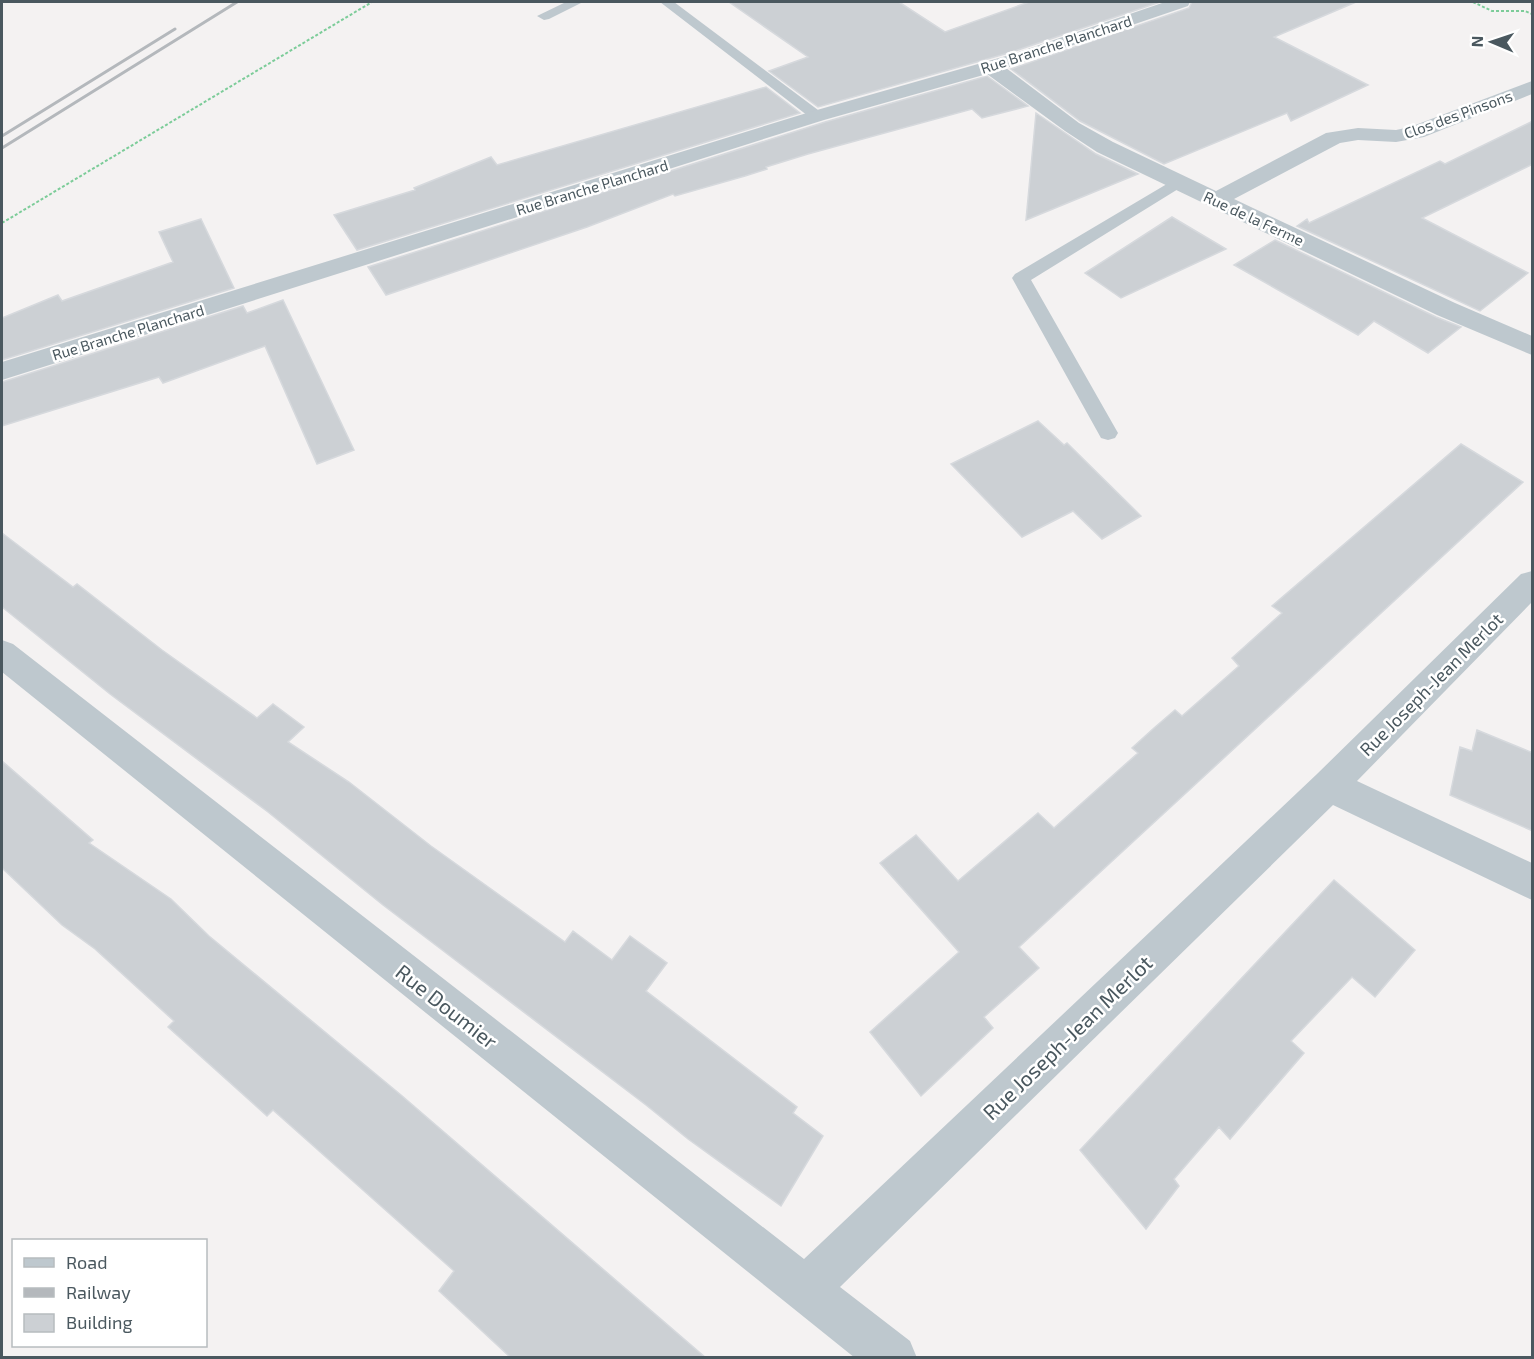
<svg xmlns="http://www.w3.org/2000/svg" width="1534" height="1359" font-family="'Exo 2',sans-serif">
	<rect width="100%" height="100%" fill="#f4f2f2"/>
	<path fill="#ccd0d4" stroke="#d6d9dd" stroke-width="1.5" d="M729,2H899L945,32L1029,2H1160L1012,52L818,107L769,71L808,57Z
		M1192,2H1356L1274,37L1368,85L1291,121L1287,113L1164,164L1080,121L1011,69L1189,8Z
		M987,76L1028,106L982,118L972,109L808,154L766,167L767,169L745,176L675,196L673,194L587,227L386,295L368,267L825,122Z
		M766,87L800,113L357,250L334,215L415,190L414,188L491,157L497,165Z
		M1036,113L1096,154L1138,174L1026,220Z
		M1533,121V164L1422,218L1528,273L1480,311L1297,226L1307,219L1309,223L1440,161L1445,164Z
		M1172,217L1226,249L1121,298L1085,273Z
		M201,219L234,288L2,360V318L58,295L62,301L173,262L159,232Z
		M1275,240L1436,317L1461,327L1428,353L1374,321L1358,335L1234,265Z
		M283,300L354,450L317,464L265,346L163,383L159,377L2,426V382L243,306L247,313Z
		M1038,421L1064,445L1067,443L1141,516L1102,539L1073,511L1022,537L951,464Z
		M1461,444L1523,482L1019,947L1039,968L984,1017L993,1028L921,1096L870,1032L959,952L880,863L916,835L958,881L1038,813L1054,828L1138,753L1132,748L1154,728L1175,710L1182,716L1239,666L1232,658L1282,613L1272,606Z
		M2,533L73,587L77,584L162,650L257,718L273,704L304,727L288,742L349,782L431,846L565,942L573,931L612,960L630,936L667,963L646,991L797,1107L793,1113L823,1136L781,1206L688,1139L646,1105L383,905L268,812L110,694L2,607Z
		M1477,730L1533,753V831L1450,795L1460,747L1472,751Z
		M2,761L93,840L89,843L171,899L209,936L401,1095L706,1358H511L439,1291L454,1271L273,1110L267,1116L168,1027L174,1021L95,949L62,925L2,868Z
		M1334,880L1415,950L1375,997L1352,977L1291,1041L1304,1053L1230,1139L1219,1127L1174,1179L1179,1186L1146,1229L1080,1150Z"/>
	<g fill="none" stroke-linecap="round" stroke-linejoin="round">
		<path stroke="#7ccc99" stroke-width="2" stroke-dasharray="3 2" stroke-linecap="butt" d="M1473,2L1492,11H1525L1532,14
			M2,223L372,2"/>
		<path fill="#bec8ce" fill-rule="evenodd" d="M566,2H583L549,19L544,20L537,16Z
			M660,2H674L822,113L825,116L822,119H812Z
			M1177,178L1185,183L1183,186L1031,280L1118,433L1115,438L1108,440L1101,438L1012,278L1015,274Z"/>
		<path fill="#bec8ce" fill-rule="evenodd" d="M1165,2H1190L1188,6L1006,68L1079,123L1113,142L1216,191L1326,133L1358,128L1396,130L1410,127L1532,81V94L1424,137L1396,142L1358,140L1340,143L1234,199L1455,303L1532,336V355L1437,315L1097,152L1065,131L987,74L824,120L2,380V362L810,112L1013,54Z
			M1532,571V602L1357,781L1532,863V900L1333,805L840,1287L910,1341L917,1358H855L2,672V640L13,644L804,1259L1317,774L1521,574Z"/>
		<path stroke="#b4b8bc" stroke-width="3" d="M2,136L175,29
			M2,148L237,2"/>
	</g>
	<g text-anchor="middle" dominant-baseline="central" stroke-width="5" stroke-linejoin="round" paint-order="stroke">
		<g font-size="15" fill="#4a585f" stroke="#fff">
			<text transform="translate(1056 44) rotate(-18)">Rue Branche Planchard</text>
			<text transform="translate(1458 114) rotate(-20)">Clos des Pinsons</text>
			<text transform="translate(592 187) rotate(-17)">Rue Branche Planchard</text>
			<text transform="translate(1254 218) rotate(25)">Rue de la Ferme</text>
			<text transform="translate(128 332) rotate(-17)">Rue Branche Planchard</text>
		</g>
		<g font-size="18" fill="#4a585f" stroke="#fff">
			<text transform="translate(1431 684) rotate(-45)">Rue Joseph-Jean Merlot</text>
		</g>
		<g font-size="21" fill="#4a585f" stroke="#fff">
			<text transform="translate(447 1006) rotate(38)">Rue Doumier</text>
			<text transform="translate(1067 1037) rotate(-44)">Rue Joseph-Jean Merlot</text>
		</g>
	</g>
	<rect width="1534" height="1359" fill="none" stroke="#4a585f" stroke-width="6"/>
	<rect x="12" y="1239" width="195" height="108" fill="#ffffff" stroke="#b7bcbf" stroke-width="1.5"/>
	<rect x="24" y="1258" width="30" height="9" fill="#bec8ce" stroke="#b7bcbf" stroke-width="1.5"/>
	<text x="66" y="1269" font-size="18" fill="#4a585f">Road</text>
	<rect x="24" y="1288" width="30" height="9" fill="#b4b8bc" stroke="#b7bcbf" stroke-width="1.5"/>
	<text x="66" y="1299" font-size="18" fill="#4a585f">Railway</text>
	<rect x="24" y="1314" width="30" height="18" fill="#ccd0d4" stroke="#b7bcbf" stroke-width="1.5"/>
	<text x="66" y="1329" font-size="18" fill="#4a585f">Building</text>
	<g transform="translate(1492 42) rotate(272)" stroke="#ffffff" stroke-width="4.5" paint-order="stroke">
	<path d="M0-4.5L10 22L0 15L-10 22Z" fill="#4a585f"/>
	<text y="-9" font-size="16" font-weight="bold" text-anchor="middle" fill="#4a585f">N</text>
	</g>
</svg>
